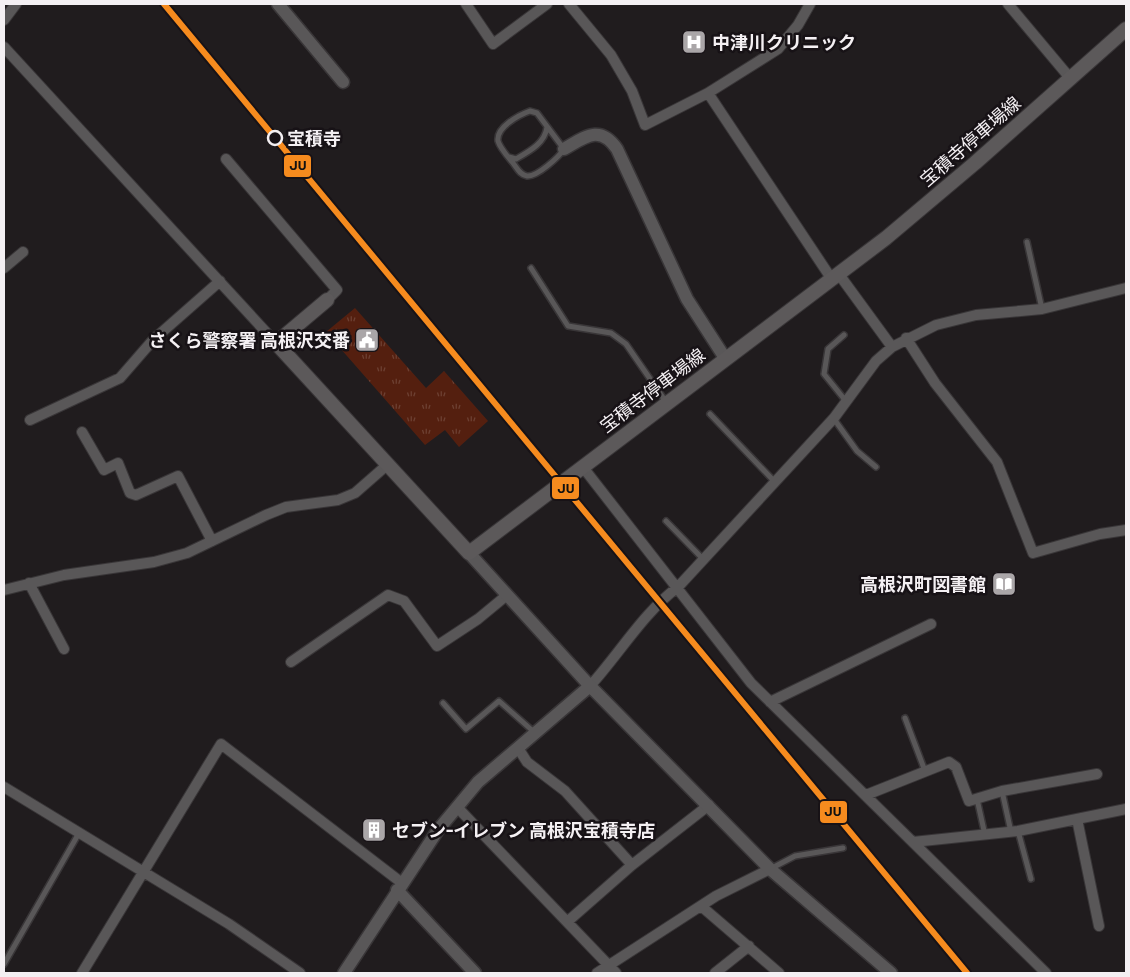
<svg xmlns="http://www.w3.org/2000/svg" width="1130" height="977" font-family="Barlow,'Noto Sans JP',sans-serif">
	<defs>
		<pattern id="grass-tufts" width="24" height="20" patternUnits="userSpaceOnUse" patternTransform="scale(1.25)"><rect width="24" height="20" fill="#541f0f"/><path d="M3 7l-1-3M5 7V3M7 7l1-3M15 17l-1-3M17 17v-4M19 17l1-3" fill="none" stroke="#6d4032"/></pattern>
	</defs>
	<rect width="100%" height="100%" fill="#201c1e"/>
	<path fill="url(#grass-tufts)" d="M355,308L426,388L444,371L488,421L459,447L445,430L425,445L326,332Z"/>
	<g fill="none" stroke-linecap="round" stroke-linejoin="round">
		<defs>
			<path id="service" d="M530,111L537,113L564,149C559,157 537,177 527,176C520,175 517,168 513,163C508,157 500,148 498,141C496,127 519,115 530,111Z
				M509,157L516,159C530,151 545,143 547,127
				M1027,242L1042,309
				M531,268L568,326L611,333L626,344L666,402
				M844,335L828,349L824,374L845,400
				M710,414L774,481
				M834,419L857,451L876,467
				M666,521L703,559
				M443,703L466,729L499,701L534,732
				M905,718L925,771
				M1002,791L1011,832
				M977,799L985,835
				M1018,831L1031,879
				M772,868L795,856L843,848
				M4,964L79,833"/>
			<path id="minor" d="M466,4L493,44L547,4
				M569,4L611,55L632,91L645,125L708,93L778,49L798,25L810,4
				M1008,4L1070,78
				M4,20L16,4
				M4,47L276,343
				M708,93L831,278
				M226,159L337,290L327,300
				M4,268L23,252
				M838,273L892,347
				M906,338L935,383L997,462L1033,553L1100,534L1126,530
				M30,420L120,378L153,340L220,281
				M82,432L104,470L118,463L130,493L136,495L178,476L212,541
				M582,466L751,683L1046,973
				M29,583L64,649
				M4,590L64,575L154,562L187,553L266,515L286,507L338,500L355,493L387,465
				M291,662L388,595L404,601L437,646L478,619L507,595
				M590,686C620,653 643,613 678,587L834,418L876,361L892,347L936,325L976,315L1042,309L1126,288
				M770,702L931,624
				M518,748L527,762L565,791L632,865L567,922
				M4,787L229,924L300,973
				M866,795L949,762L956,767L969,801L1002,791L1097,774
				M457,807L616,973
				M1077,819L1099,926
				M913,842L1018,831L1126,809
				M632,865L709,805
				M701,906L779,973
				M82,973L221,744L402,883
				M597,973L716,896L770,869
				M715,973L749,946"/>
			<path id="tertiary" d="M278,4L343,82
				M564,149C585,137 600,124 617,149L687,299L725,358
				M469,553L590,686L770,869L891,973
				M397,890L475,973
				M344,973L438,830L478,782L590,686"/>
			<path id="secondary" d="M327,300L276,343L469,553L886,238L975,163L1126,29"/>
		</defs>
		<use href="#service" stroke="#393638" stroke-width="8"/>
		<use href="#minor" stroke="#393638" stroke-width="12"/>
		<use href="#tertiary" stroke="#393638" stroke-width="15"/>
		<use href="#secondary" stroke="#393638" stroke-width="16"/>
		<use href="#service" stroke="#595758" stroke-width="5"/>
		<use href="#minor" stroke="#595758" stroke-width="10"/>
		<use href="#tertiary" stroke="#595758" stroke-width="12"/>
		<use href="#secondary" stroke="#5c595a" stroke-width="14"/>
		<defs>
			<path id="rail-1" d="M164,4L967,973"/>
		</defs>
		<use href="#rail-1" stroke="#171216" stroke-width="10"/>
		<use href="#rail-1" stroke="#f68b1e" stroke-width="6"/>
	</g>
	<defs>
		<symbol id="hospital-square" viewBox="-11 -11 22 22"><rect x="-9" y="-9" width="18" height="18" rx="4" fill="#aaa6a8" stroke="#171216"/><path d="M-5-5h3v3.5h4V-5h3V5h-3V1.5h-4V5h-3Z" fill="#fff"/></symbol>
		<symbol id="civic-square" viewBox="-11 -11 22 22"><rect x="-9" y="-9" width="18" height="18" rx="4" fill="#aaa6a8" stroke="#171216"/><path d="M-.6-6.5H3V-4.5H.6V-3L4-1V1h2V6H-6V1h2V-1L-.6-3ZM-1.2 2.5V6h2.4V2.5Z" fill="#fff"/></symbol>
		<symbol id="library-square" viewBox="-11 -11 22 22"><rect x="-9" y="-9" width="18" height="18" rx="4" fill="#aaa6a8" stroke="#171216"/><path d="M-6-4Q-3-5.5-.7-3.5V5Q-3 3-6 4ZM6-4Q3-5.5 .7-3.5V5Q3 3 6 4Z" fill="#fff"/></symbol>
		<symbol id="building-square" viewBox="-11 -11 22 22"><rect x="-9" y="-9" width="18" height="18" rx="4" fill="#aaa6a8" stroke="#171216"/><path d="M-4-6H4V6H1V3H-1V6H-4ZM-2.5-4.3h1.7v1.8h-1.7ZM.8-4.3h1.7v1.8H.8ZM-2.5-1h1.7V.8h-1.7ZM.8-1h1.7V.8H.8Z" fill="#fff"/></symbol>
	</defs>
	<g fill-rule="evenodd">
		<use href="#hospital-square" x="680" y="28" width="28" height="28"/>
		<use href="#civic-square" x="353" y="326" width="28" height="28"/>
		<use href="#library-square" x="990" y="570" width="28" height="28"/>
		<use href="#building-square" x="360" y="816" width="28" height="28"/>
	</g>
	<circle fill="#171216" stroke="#f4f0f3" stroke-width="2.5" cx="275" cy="138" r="7"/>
	<g text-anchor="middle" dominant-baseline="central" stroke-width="5" stroke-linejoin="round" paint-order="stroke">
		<g font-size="18" font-weight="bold" fill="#f4f0f3" stroke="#171216" text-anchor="start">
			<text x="712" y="42">中津川クリニック</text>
			<text x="350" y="340" text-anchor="end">さくら警察署 高根沢交番</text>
			<text x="986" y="584" text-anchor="end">高根沢町図書館</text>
			<text x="392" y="830">セブン-イレブン 高根沢宝積寺店</text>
		</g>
		<g font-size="18" font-weight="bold" fill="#f4f0f3" stroke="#171216" text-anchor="start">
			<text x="287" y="138">宝積寺</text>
		</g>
		<g font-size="18" fill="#f4f0f3" stroke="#171216">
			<text transform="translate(970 141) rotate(-41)">宝積寺停車場線</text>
			<text transform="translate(652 390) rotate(-37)">宝積寺停車場線</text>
		</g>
	</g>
	<g stroke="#171216" stroke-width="2">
		<rect x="283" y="154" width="29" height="24" rx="5" fill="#f68b1e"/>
		<rect x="551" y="476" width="29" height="24" rx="5" fill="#f68b1e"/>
		<rect x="819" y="800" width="29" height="24" rx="5" fill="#f68b1e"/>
	</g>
	<g font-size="14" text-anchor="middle" font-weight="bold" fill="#111">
		<text x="298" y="170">JU</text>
		<text x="566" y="493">JU</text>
		<text x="833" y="816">JU</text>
	</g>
	<rect width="1130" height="977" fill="none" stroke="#f4f0f3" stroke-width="10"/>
</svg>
